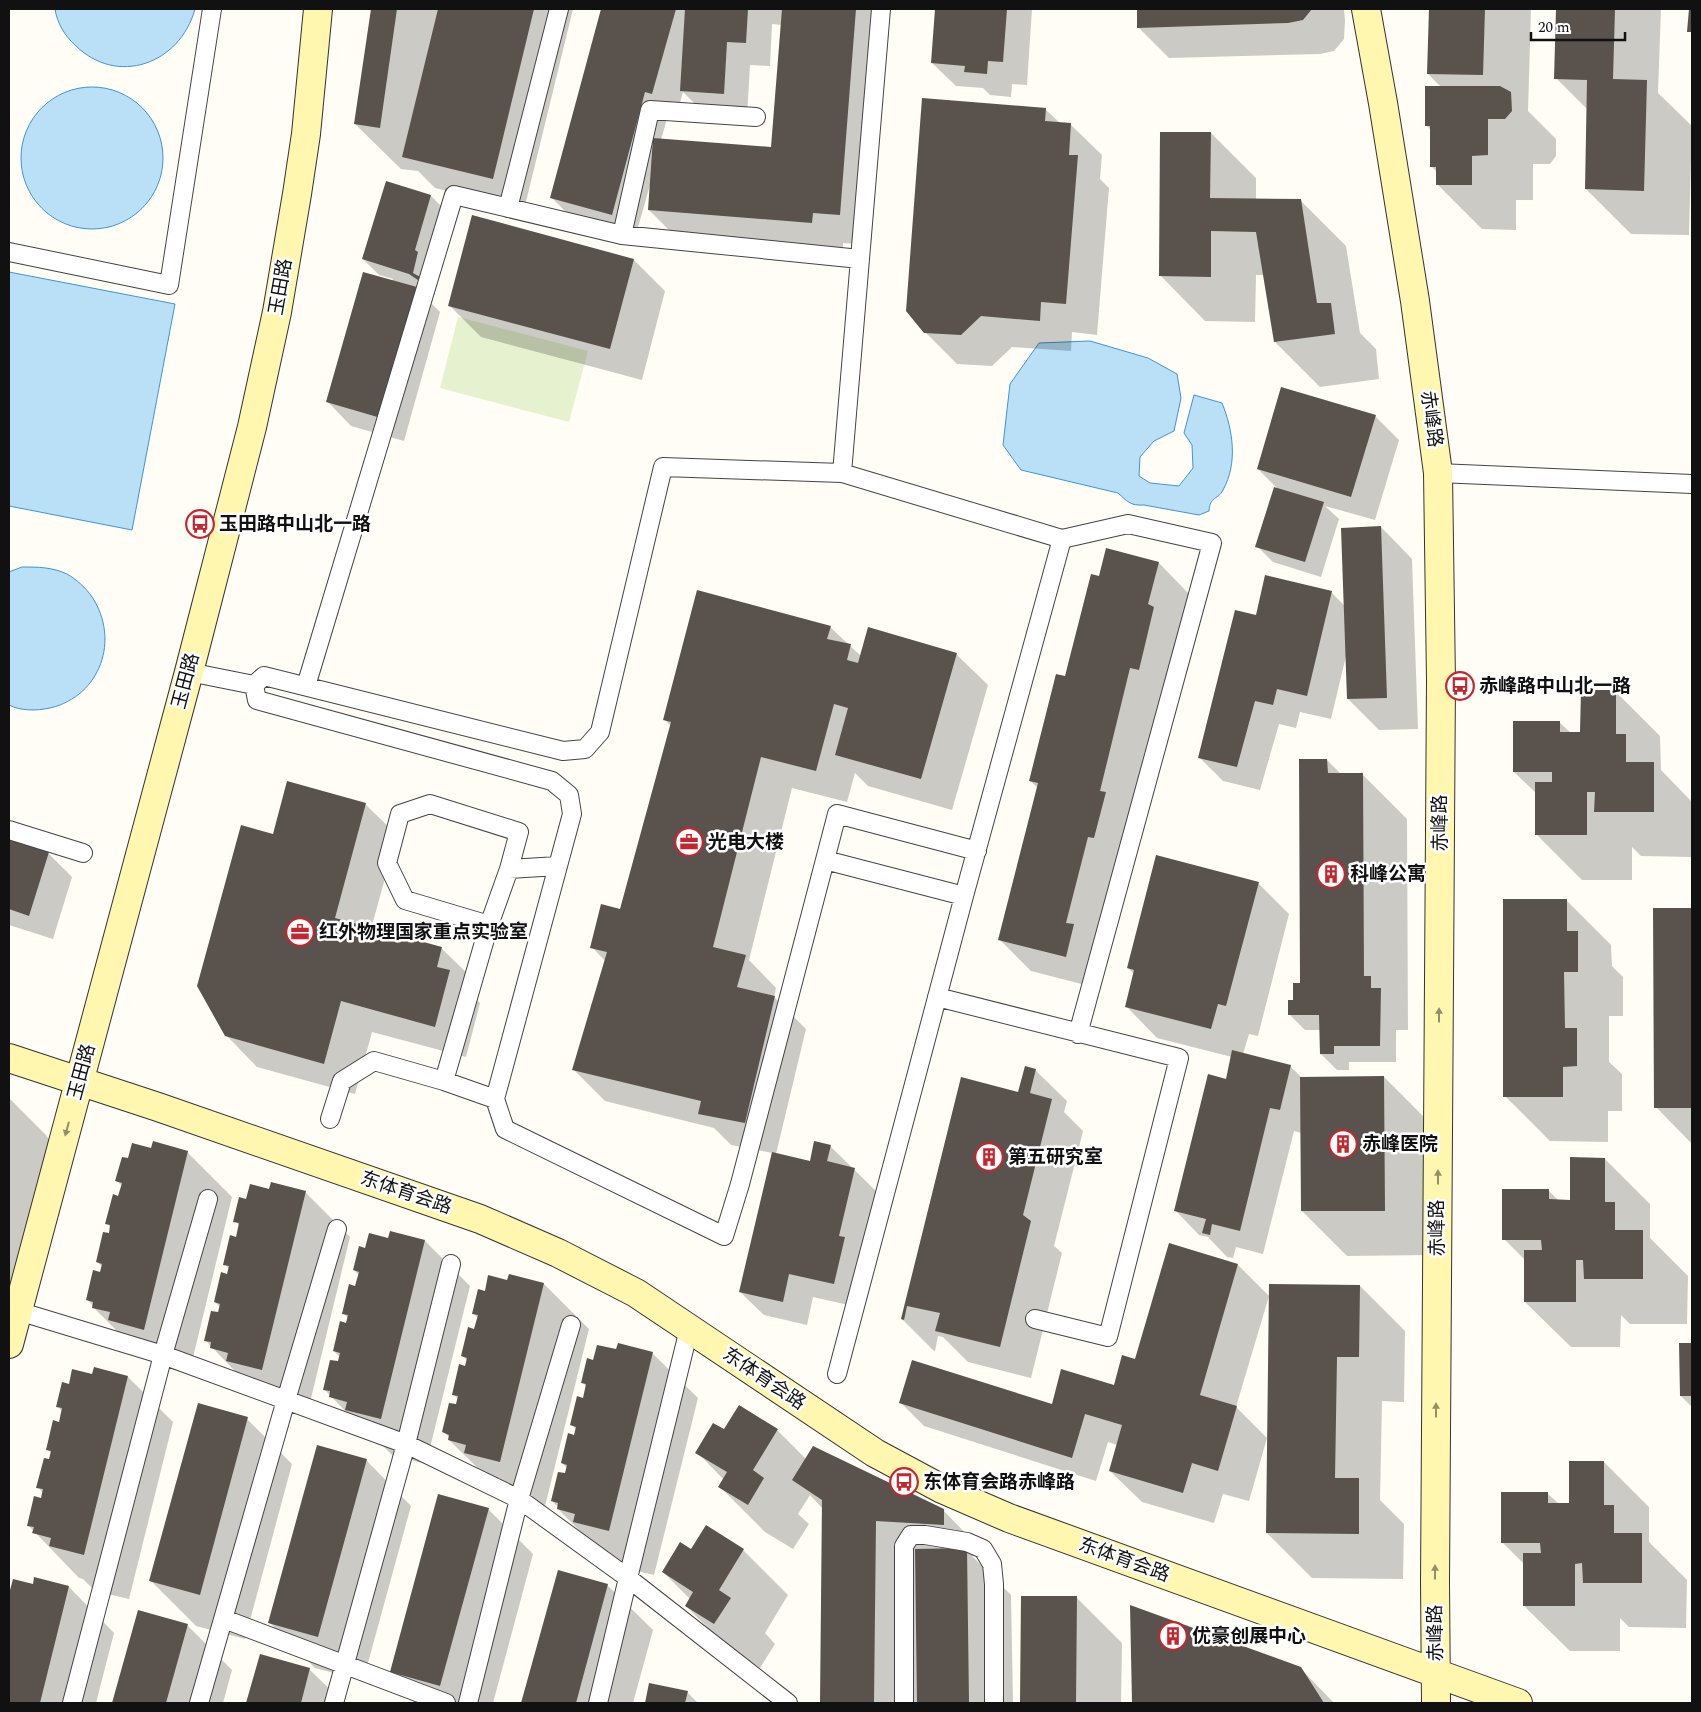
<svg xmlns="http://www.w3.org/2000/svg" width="1701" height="1712" font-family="Spectral,'Noto Sans SC',serif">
	<rect width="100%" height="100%" fill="#fffdf5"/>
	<path fill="#e6f2cf" d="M458,317L588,351L569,422L440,388Z"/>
	<path fill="#b9e0f7" stroke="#3f96cf" d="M55,9H195C180,64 117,87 75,45C65,36 57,23 55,9Z
		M21 158a71 71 0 1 1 142 0a71 71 0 1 1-142 0Z
		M9,272L175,304L132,530L9,506Z
		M1090,341L1148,358L1177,374L1181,398L1174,431L1154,441L1140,457L1139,476L1150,483L1179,486L1193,468L1192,445L1184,433L1194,395L1222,403C1233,430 1238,463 1223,490C1218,500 1210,496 1209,511L1199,515L1144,505C1130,506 1127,501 1118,493L1021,470L1003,445L1010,384L1039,343Z
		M22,567C38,567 52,567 67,574C76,579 86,588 92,597C120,639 101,696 50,708C36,711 21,711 9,705V572Z"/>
	<path fill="#0003" fill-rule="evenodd" d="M372,9H573L524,210L435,188L418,171L401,169L355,124Z
		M602,9H889L871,245L843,243V254L680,241L649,210L651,185H650L635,238L576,222L552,198ZM772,24L782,25L772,149L661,140L668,115L676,117L683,92L705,114L747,117L750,65L770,66Z
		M936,9H1032L1027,85L1012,84L1011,97L990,95L983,88L956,86L932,63Z
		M1138,9H1344L1345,21L1344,39L1334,51L1320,54L1169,58L1138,27Z
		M1430,9H1531L1528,111L1556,139V156L1550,164H1533V200H1516V230L1482,229L1437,184V172L1431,166V130L1426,125L1442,88L1428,74Z
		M1558,9H1661L1658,93L1692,126V121L1689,235L1631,234L1586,189L1588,110L1556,78Z
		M1045,109L1060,123L1070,124L1102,155L1100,179L1109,188L1097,335L1072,332L1071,351L1012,347L992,366L957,364L925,332Z
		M1211,133L1256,178V200H1300L1346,246L1360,333L1376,349L1379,379L1320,387L1275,342L1264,275H1256L1255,322L1205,321L1160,275Z
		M387,183L431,196L447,212L429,288L435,294L434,295L426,290L414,286L440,312L404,441L351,426L328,402L393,279L379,275L363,259Z
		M473,216L634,260L665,291L642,380L481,337L449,305Z
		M1375,416L1399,440L1375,520L1325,506L1339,519L1321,577L1273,562L1257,546L1279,490L1258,469Z
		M1381,527L1412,559L1418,729L1379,730L1348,699L1346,656L1331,719L1300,712L1296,728L1279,724L1260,790L1223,781L1199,757L1257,617L1331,592L1345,606Z
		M1159,563L1190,595L1097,988L1031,971L1000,940L1038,788L1030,781L1100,578Z
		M830,627L861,656L956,654L988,685L952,810L868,786L855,773L847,802L792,788L749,960L776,988L774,997L806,1029L776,1154L811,1162L830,1146L878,1193L857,1307L813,1297L807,1325L764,1315L740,1292L773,1153L731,1145L714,1128L605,1101L574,1070L606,962L592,947L621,911L671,726L665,720Z
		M1615,691L1660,736L1661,770L1692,802V857L1641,856L1632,847V880H1582L1537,835V794L1514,772L1559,722L1571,733H1582Z
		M1327,760L1341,774H1362L1407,819L1408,1030H1396V1062H1349V1070H1337L1321,1054V1030H1305L1289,1014L1301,984Z
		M365,804L397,835L371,929L441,948L473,979L469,992L480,1003L466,1057L372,1032L355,1094L257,1067L226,1035L274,835Z
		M9,841L49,854L72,877L53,939L9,925Z
		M1258,883L1289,914L1258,1036L1249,1034L1243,1054L1290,1066L1302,1078L1384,1077L1429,1122L1430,1255L1347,1256L1302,1211L1301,1133L1294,1131L1263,1254L1236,1247L1233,1258L1227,1257L1208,1237L1199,1235L1176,1211L1227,1080L1232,1057L1157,1038L1126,1006L1134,974L1128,968Z
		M1566,900L1611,945L1612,966L1623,977V1016H1609V1062L1622,1074V1111H1608V1142L1550,1141L1505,1096Z
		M1655,909H1692V1144L1656,1107Z
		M1035,1070L1067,1101L1064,1112L1083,1131L1054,1246L1062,1253L1031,1378L968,1362L943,1337L938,1336L935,1351L933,1350L902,1319L962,1079L1019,1093Z
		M9,1098L46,1135L53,1146L15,1283L9,1282Z
		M152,1149L187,1152L232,1197L189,1374L154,1365L143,1354L138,1352L93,1307V1306L87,1299L101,1273L103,1267L97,1262L111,1228L107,1223L119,1198L122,1186L117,1181L129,1160Z
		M1605,1159L1650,1204V1238L1688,1276L1687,1324H1630L1621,1315L1620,1347H1571L1525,1302L1526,1261L1504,1239L1548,1190L1559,1201H1571Z
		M270,1190L305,1192L350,1237L307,1415L273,1406L260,1394L256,1393L205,1340L221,1308L215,1302L227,1276L229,1269L225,1264L237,1238L240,1226L235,1221L247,1200Z
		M389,1239L425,1241L470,1286L426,1464L392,1455L380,1443L375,1442L324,1389L339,1363L340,1357L334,1351L347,1325L348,1318L343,1313L356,1287L359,1275L354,1270L366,1249Z
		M1238,1265L1269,1296L1236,1407L1267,1438L1249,1501L1223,1494L1214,1523L1142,1502L1110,1471L1117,1445L1108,1442L1096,1481L924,1426L900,1402L1053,1406L1114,1386L1136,1360Z
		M508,1282L544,1284L589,1329L545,1506L511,1498L495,1485L449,1440L450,1438L444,1432L457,1406L459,1400L453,1394L466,1367L467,1361L463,1356L475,1330L478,1318L473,1313L485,1293Z
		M1360,1286L1405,1331L1404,1402L1382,1401L1380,1500L1404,1524L1403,1579L1312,1578L1267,1533Z
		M1681,1344H1692V1407L1681,1396Z
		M617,1351L652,1353L698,1398L654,1575L620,1567L603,1554L558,1509V1507L552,1501L566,1475L568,1469L562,1463L575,1436L576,1429L572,1425L584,1399L587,1387L582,1382L594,1361Z
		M93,1375L128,1377L173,1422L129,1599L95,1591L83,1579L79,1578L28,1525L42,1499L43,1493L38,1487L50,1460L52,1454L47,1449L60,1423L62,1411L58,1407L70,1385Z
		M247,1419L292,1464L245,1639L196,1626L150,1580Z
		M777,1430L806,1459L943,1510L974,1542L975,1556H972L1011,1595L1013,1703H821L823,1509L810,1495L798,1514L809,1524L793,1549L765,1532L720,1487L724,1480L697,1452L725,1431Z
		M366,1460L411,1506L363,1681L315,1668L270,1623Z
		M1604,1462L1649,1507V1542L1687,1580L1686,1628L1629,1627L1620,1618V1651H1570L1524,1606L1525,1565L1502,1542L1547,1493L1559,1504H1570Z
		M488,1509L533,1554L493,1703H423L391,1672Z
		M743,1550L788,1595L765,1633L775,1644L760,1668L731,1651L686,1606L690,1599L663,1572L691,1551Z
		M559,1572L607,1585L653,1630L633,1703H523Z
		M35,1579L69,1587L114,1633L96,1703H9V1595L34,1585Z
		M1022,1597L1077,1598L1122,1643L1121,1703H1021Z
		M1132,1607L1300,1668L1334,1703H1133Z
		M138,1612L187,1625L232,1670L223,1703H113Z
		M261,1656L309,1669L344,1703H248Z
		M650,1684L687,1692L698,1703H646Z"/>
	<path fill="#5a524d" d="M371,9H397L380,128L354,124Z
		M438,9H534L493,179L402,157Z
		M601,9H676L652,94L645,92L612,215L550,198Z
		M685,9H748L746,43L727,42L724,94L680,91Z
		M782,9H856L840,215L813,213L812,223L648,210L653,138L771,147Z
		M935,9H1007L1003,62L988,61L987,74L964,72L965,66L931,63Z
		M1137,9H1312L1303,20L1288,23L1137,28Z
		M1429,9H1485L1483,75L1427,74Z
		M1556,9H1615L1613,79L1647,80L1644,191L1585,189L1587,80L1554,79Z
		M1689,9H1692V32H1687Z
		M1425,86H1500L1511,92L1512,111L1505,119H1488V155L1472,156V185H1436V167H1430V126H1425Z
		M922,98L1046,108L1045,121L1071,123L1069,155H1078L1066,304L1041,302L1040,321L981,316L961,335L924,333L906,311Z
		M1160,132H1211L1210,198L1301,199L1317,303H1331L1335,334L1274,342L1256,232L1211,231V277L1159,276Z
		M386,181L431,195L415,250L418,252L413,273L420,277L418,280L409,274L362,259Z
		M472,215L634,259L610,349L448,306Z
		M363,272L417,287L381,418L326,402Z
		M1281,387L1376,415L1351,497L1257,469Z
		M1274,487L1324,502L1305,562L1255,547Z
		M1381,526L1387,698L1347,699L1341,528Z
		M1106,548L1159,562L1148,604L1154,607L1139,670L1130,668L1100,791L1106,792L1094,838L1088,837L1066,923L1074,924L1066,957L998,940L1038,783L1029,781L1056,674L1065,676L1091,574L1099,576Z
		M1265,575L1332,591L1307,696L1277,689L1273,705L1255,701L1237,767L1198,758L1235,610L1256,615Z
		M697,590L831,626L827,639L851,644L847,660L858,663L868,627L957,653L921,779L835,755L848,708L834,704L816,771L761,757L713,947L746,955L737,987L775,996L745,1123L698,1114L701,1101L572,1070L607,952L590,948L601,904L620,909L671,722L663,720Z
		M1581,690H1616V734H1626V762H1654V812H1594L1595,792H1587V835H1535V782H1552V772H1513V721H1560V732H1580Z
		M1299,759H1327L1328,773H1363L1364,976H1371V988H1381L1380,1046H1334V1054H1320L1319,1015H1288V1000H1293V983H1300Z
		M287,781L366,803L335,918L442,947L437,967L450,970L435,1027L341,1001L324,1064L225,1036L197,986L241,825L273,834Z
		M9,839L49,852L29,916L9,909Z
		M1156,855L1259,882L1226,1006L1218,1004L1211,1029L1125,1007L1134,970L1127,968Z
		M1503,899H1567V931H1578V972H1564L1565,1028H1577V1066L1563,1067V1097H1503Z
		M1653,908H1692V1108H1654Z
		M1232,1050L1291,1065L1280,1110L1270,1108L1240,1231L1212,1224L1210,1235L1202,1233L1206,1219L1174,1211L1208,1074L1226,1079Z
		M1025,1066L1036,1069L1030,1093L1052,1099L1023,1215L1031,1221L1000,1347L935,1331L940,1313L907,1306L904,1320L901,1319L961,1077L1018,1092Z
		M1384,1076L1385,1211H1301L1300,1077Z
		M153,1141L188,1151L144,1330L108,1320L110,1312L92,1308L93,1302L86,1300L93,1270L100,1272L102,1264L96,1262L103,1232L109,1233L110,1225L105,1224L113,1194L118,1196L122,1183L115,1181L122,1157L128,1158L132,1143L151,1148Z
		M814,1141L831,1145L827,1161L855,1168L839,1236L845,1237L834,1284L789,1274L783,1302L739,1292L772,1152L810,1161Z
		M1570,1157L1605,1158V1202H1615V1230H1643V1279H1584L1583,1260H1576V1302H1524V1250H1542L1541,1240H1502V1189H1549V1199L1570,1200Z
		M271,1182L306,1191L262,1370L226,1361L228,1353L210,1348L211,1342L204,1341L211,1311L218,1312L220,1304L214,1302L221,1272L227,1274L229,1266L223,1265L230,1235L236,1237L239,1223L233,1222L239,1197L246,1199L250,1184L269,1189Z
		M390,1231L425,1240L381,1419L345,1410L347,1402L329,1397L330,1391L323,1390L330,1360L338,1361L340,1353L333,1351L340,1321L346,1323L348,1315L342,1314L349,1284L355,1286L359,1272L353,1270L359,1246L365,1248L369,1233L388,1238Z
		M1169,1243L1238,1264L1200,1395L1237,1406L1218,1471L1192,1463L1183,1493L1109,1471L1122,1425L1085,1414L1072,1458L899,1403L912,1360L1052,1404L1061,1369L1114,1385L1122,1355L1135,1359Z
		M509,1274L544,1283L500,1462L464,1453L466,1445L448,1440L449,1435L442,1432L449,1403L456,1404L458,1396L452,1395L459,1364L465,1366L467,1358L461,1356L468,1327L474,1329L478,1315L472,1314L478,1289L485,1291L488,1275L507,1280Z
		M1269,1284L1360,1285L1359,1357H1337L1335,1478H1359V1534L1266,1533Z
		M618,1343L653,1352L609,1531L573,1522L575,1514L557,1509L558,1503L551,1501L558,1472L565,1473L567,1465L561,1463L568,1433L574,1435L576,1427L570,1425L577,1396L583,1398L586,1384L581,1383L587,1358L593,1360L597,1345L616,1349Z
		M1679,1343H1692V1396H1680Z
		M94,1367L128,1376L84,1555L49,1546L51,1538L32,1533L34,1527L27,1526L34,1496L41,1498L43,1489L36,1488L44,1458L49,1459L51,1451L46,1450L53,1420L59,1422L62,1408L56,1407L62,1382L69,1384L72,1369L92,1374Z
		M198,1403L248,1417L200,1595L149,1581Z
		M739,1405L778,1429L753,1470L764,1478L748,1505L718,1487L727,1472L695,1453L713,1423L724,1429Z
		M317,1445L367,1459L318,1637L268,1623Z
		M813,1446L944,1509V1525L876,1521L874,1703H820L822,1500L792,1480Z
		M1569,1461H1604V1505H1614V1533H1642V1583H1583L1582,1563L1575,1564V1606H1523V1553H1541L1540,1543H1501V1492H1548V1503H1569Z
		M438,1494L489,1508L440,1686L390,1672Z
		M706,1525L744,1549L719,1590L731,1598L714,1624L685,1606L693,1592L662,1572L680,1542L691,1549Z
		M967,1548L969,1703H917L915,1549Z
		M558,1570L608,1584L576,1703H521Z
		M34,1577L69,1586L40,1703H9V1594L13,1579L33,1584Z
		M1021,1596H1077L1076,1703H1020Z
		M1130,1605L1301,1667L1324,1703H1132Z
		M138,1610L188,1624L166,1703H112Z
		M260,1654L310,1668L301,1703H246Z
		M649,1683L688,1691L685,1703H645Z"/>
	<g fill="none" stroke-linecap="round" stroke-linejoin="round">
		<defs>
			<path id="lane" d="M508,208L559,9
				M622,235L650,110L756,117
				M9,252L169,285L212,9
				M842,473L881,9
				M1438,473L1692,484
				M1062,539L1128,524L1212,543L1078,1034
				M189,672L254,685
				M306,686L454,195L622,235L860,259
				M9,830L83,853
				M825,860L837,814L977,851
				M509,869L558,866
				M489,925L405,900L387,863L400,814L430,804L519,832L509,869L489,925L444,1081L495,1099
				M937,997L1179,1058L1108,1337L1035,1319
				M330,1119L342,1081L374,1061L444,1081
				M18,1311L163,1355L406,1444L519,1499L628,1578L598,1703
				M689,1329L628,1578L788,1703
				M837,1374L964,896L1062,539L842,473L663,467L600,732L585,749L563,751L264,676L254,685L257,700L552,781L569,795L572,814L495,1099L505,1129L724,1236L740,1184L825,860L964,896
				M224,1619L446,1703
				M72,1703L163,1355L208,1199
				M199,1703L286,1400L337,1229
				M334,1703L406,1444L451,1264
				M468,1703L519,1499L571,1325
				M904,1703V1546L911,1535H925L967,1542L983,1549L992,1564L994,1584V1703"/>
			<path id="secondary" d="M1366,9L1383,103L1415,301L1438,473L1441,681L1435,1582L1436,1703
				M9,1058L158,1107L480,1219L558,1253L636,1293L875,1453L942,1489L1009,1518L1518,1703
				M9,1344L189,672L252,427L277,312L297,194L306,134L318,9"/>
		</defs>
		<use href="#lane" stroke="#444" stroke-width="20"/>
		<use href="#secondary" stroke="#333" stroke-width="30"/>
		<use href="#lane" stroke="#fff" stroke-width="18"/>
		<use href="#secondary" stroke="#fff6b0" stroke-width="28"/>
	</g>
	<defs><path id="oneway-solid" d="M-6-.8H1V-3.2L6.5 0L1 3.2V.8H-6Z" transform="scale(1.25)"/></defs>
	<g fill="#948f68">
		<use href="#oneway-solid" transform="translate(1439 1015) rotate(-90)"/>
		<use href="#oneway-solid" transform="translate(67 1129) rotate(105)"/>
		<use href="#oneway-solid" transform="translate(1438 1177) rotate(-90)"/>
		<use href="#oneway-solid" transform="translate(1436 1410) rotate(-90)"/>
		<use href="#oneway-solid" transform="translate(1435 1572) rotate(-90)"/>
	</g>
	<defs>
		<symbol id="bus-ring" viewBox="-11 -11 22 22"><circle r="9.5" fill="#fff" stroke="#c4262e" stroke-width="1.5"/><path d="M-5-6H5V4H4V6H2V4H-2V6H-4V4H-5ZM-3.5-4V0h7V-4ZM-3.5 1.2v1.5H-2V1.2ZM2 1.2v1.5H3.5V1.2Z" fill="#c4262e"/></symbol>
		<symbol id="office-ring" viewBox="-11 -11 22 22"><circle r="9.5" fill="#fff" stroke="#c4262e" stroke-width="1.5"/><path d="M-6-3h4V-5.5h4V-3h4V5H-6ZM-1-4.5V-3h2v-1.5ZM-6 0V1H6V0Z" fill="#c4262e"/></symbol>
		<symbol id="building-ring" viewBox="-11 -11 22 22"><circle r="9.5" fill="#fff" stroke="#c4262e" stroke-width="1.5"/><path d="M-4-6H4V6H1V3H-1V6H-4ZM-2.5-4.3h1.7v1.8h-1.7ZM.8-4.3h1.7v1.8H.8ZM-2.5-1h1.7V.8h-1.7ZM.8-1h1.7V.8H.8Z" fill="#c4262e"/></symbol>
	</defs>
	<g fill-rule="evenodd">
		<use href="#bus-ring" x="184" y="508" width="32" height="32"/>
		<use href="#bus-ring" x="1444" y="670" width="32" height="32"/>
		<use href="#office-ring" x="673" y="826" width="32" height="32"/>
		<use href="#building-ring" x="1315" y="858" width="32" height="32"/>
		<use href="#office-ring" x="284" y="916" width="32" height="32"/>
		<use href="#building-ring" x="1327" y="1128" width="32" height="32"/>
		<use href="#building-ring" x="973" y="1141" width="32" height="32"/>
		<use href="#bus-ring" x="888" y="1466" width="32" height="32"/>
		<use href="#building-ring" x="1157" y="1620" width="32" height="32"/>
	</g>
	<g text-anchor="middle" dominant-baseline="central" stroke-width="5" stroke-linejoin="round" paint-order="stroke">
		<g font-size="19" fill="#111" stroke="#fff">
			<text transform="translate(281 287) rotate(-80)">玉田路</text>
			<text transform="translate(1431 419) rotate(82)">赤峰路</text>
			<text transform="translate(186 681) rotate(-75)">玉田路</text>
			<text transform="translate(1440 823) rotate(-90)">赤峰路</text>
			<text transform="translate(82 1072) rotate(-75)">玉田路</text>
			<text transform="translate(406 1193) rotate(19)">东体育会路</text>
			<text transform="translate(1437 1228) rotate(-90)">赤峰路</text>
			<text transform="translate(764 1379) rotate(34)">东体育会路</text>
			<text transform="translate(1124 1560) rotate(20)">东体育会路</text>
			<text transform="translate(1436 1633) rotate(-91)">赤峰路</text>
		</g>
		<g font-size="19" font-weight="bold" fill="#111" stroke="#fff" text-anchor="start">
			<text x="219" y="524">玉田路中山北一路</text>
			<text x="1479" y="686">赤峰路中山北一路</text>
			<text x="708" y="842">光电大楼</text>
			<text x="1350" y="874">科峰公寓</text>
			<text x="319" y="932">红外物理国家重点实验室</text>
			<text x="1362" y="1144">赤峰医院</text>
			<text x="1008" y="1157">第五研究室</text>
			<text x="923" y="1482">东体育会路赤峰路</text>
			<text x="1192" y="1636">优豪创展中心</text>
		</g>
	</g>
	<rect width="1701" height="1712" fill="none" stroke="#111111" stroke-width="20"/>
	<path d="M1531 32v8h94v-8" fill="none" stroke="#111111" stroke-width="2.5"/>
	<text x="1538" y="32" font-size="15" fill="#111111" stroke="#ffffff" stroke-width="4" paint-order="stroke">20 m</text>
</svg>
